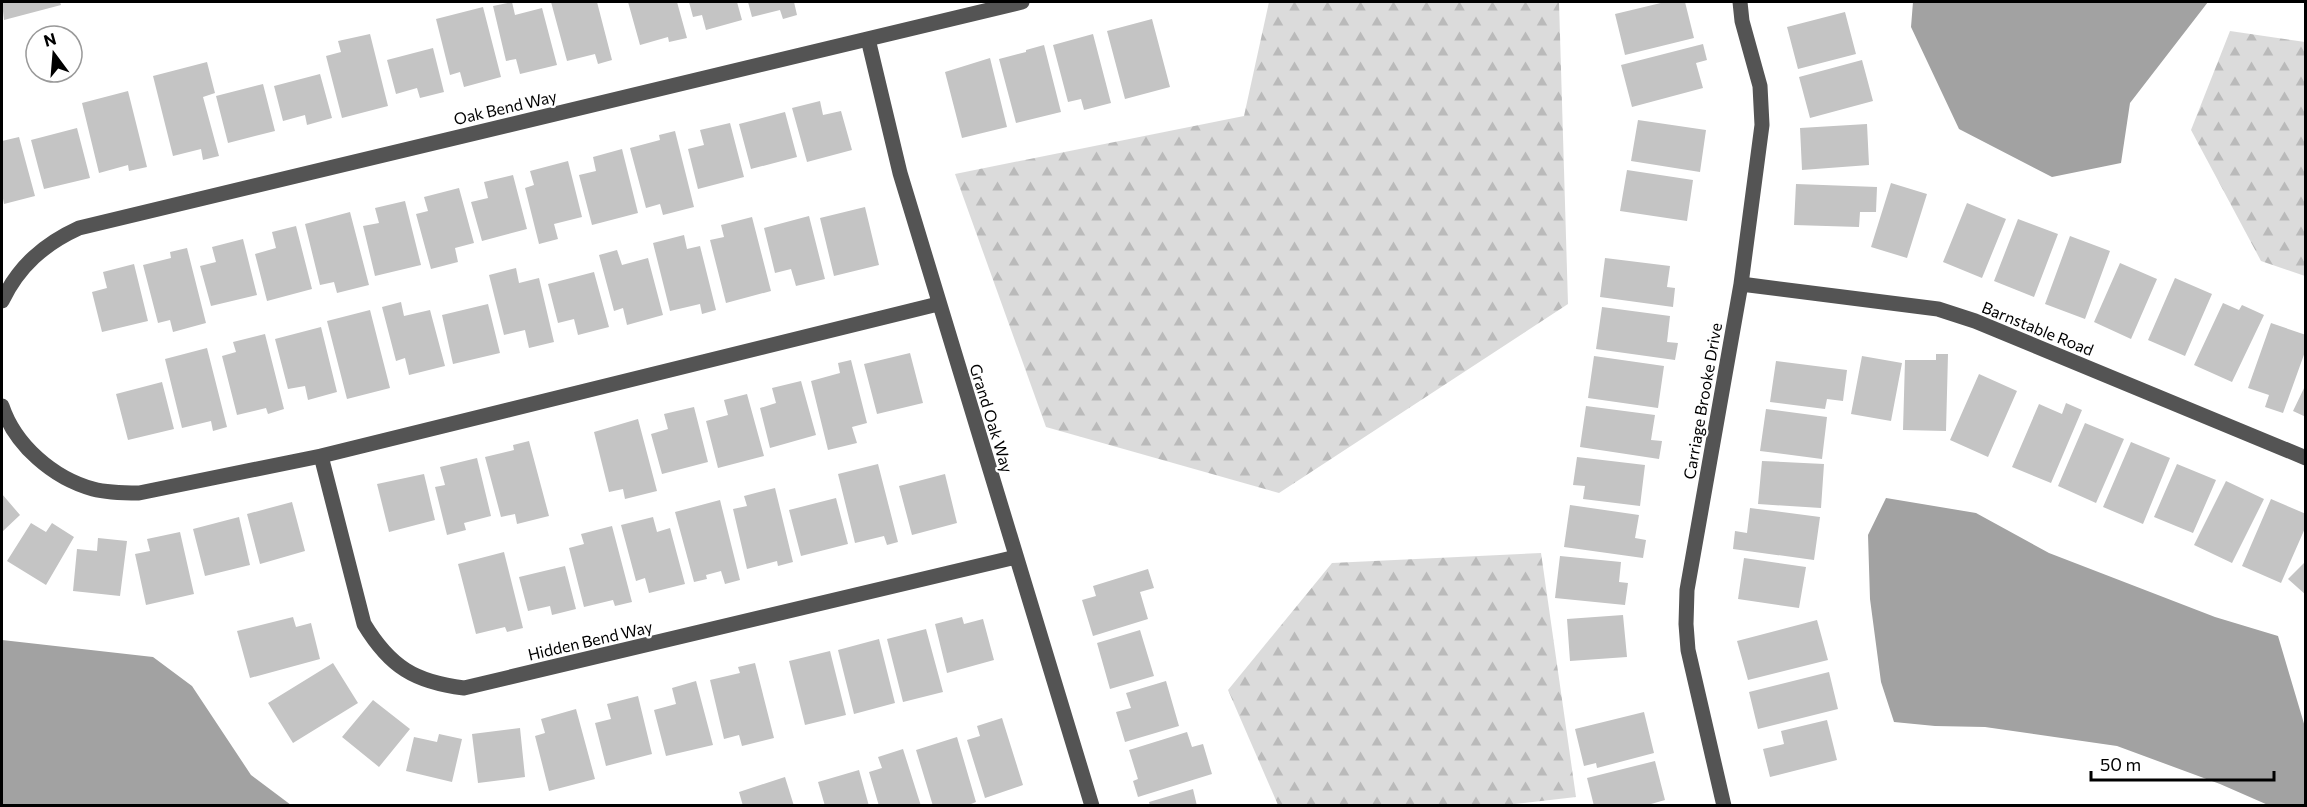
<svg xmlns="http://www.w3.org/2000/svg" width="2307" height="807" font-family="Commissioner,sans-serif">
	<defs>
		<pattern id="forest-firs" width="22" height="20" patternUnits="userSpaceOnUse" patternTransform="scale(1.5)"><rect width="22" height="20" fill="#dbdbdb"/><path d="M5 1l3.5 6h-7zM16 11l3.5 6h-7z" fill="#bababa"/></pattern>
	</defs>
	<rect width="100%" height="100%" fill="#fff"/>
	<path fill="url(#forest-firs)" d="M1269,2H1559L1568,304L1279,493L1046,427L955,174L1244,116Z
		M2230,31L2305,42V276L2261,261L2191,130Z
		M1541,553L1576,797L1497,806L1278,805L1228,690L1332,563Z"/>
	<path fill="#a2a2a2" d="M1913,2H2208L2130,103L2121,163L2052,177L1959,129L1911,27Z
		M1886,498L1976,513L2049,553L2215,617L2278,636L2305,727V805H2268L2220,784L2117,746L1985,727L1935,726L1894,722L1881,682L1870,599L1868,535Z
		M2,640L153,657L192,686L251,775L291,805H2Z"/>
	<path fill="#c4c4c4" d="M2,2H60L61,5L4,20Z
		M512,2L515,15L542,8L557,65L520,74L516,59L506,61L493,6Z
		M551,2H597L612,60L598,64L595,54L567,61Z
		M628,2H677L687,38L669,42L668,37L640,45Z
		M689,2H737L742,20L706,30L702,15L693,17Z
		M748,2H794L797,15L783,19L780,10L752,17Z
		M1665,2H1685L1694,38L1625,55L1615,14Z
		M483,7L501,77L464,87L460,72L450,75L436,19Z
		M1845,12L1856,54L1798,69L1787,27Z
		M1152,19L1170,87L1125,99L1107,31Z
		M370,34L388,106L342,118L326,56L341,52L338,41Z
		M1093,34L1111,103L1084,110L1081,99L1068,102L1053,45Z
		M1703,44L1707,60L1696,63L1703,88L1632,107L1621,65Z
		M1044,45L1061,112L1016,123L999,59L1026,52V50Z
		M433,48L444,92L420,98L417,88L396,94L387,60Z
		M990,58L1007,127L962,138L945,72Z
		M1862,60L1873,101L1810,118L1799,77Z
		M207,62L215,93L203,97L219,156L203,160L201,149L173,156L153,76Z
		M320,74L332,118L307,125L305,115L283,121L274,86Z
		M263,84L275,131L228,143L216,96Z
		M128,91L147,167L129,171L128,165L99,173L82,103Z
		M820,101L823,115L841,111L852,150L807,162L792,108Z
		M785,112L797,157L751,169L739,124Z
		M1638,120L1706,130L1700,172L1631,161Z
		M730,123L744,177L698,189L688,149L704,145L700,130Z
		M1867,124L1869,165L1802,170L1800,128Z
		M77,128L90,178L44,189L31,140Z
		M675,131L694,207L663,215L660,204L646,208L630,148L660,140L659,135Z
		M19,137L35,196L4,204L2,193V141Z
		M622,149L638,213L592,225L579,175L596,171L593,157Z
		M568,161L582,217L554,224L558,239L539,244L525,188L534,185L530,171Z
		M1627,170L1693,180L1687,221L1620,211Z
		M513,175L527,229L482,241L471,202L488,198L484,182Z
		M1891,183L1927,194L1907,258L1871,247Z
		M1796,184L1877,187L1876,212H1860L1859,227L1794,225Z
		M459,188L474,243L455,248L458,262L431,269L416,214L428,211L424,197Z
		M405,201L421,265L375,276L363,226L379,223L375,208Z
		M1967,203L2006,219L1982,278L1943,262Z
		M865,207L879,265L834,276L820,218Z
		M350,212L369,285L337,293L334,282L320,285L305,224Z
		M809,216L825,279L796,286L791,269L775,273L764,228Z
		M752,217L771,291L726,303L710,240L724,237L721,225Z
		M2018,219L2058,234L2034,297L1994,281Z
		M296,226L312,289L267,301L255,254L276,248L272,232Z
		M684,235L687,249L700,246L716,310L702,314L700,304L670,311L653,243Z
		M2070,236L2110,251L2085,319L2045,304Z
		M243,239L257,295L211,306L200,266L216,262L212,247Z
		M187,248L206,323L173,332L170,320L158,323L143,265L171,258L170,252Z
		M617,250L622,265L648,258L663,315L627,325L623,308L614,311L599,255Z
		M1605,258L1670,266L1667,287L1675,288L1673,307L1600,297Z
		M2120,263L2157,279L2131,339L2094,322Z
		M134,264L148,321L102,332L92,292L107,288L103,272Z
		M516,268L519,283L539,278L554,342L529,348L525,330L504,335L489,275Z
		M594,272L609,327L578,335L574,319L558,323L548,284Z
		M2175,278L2212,294L2185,356L2148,340Z
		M401,302L404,316L430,310L445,366L409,375L405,358L396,361L382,307Z
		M2223,303L2239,310L2242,305L2264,315L2232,382L2194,365Z
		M488,304L500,353L453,364L442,315Z
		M1602,307L1670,316L1667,342L1678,343L1675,360L1596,349Z
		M370,310L390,388L347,399L327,321Z
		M2271,323L2306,335V349L2283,413L2265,407L2269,395L2248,388Z
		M321,327L337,392L308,400L305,386L288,389L275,339Z
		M265,334L284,409L268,414L266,408L237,415L222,356L236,352L233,342Z
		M207,348L227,427L213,431L211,421L182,428L165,359Z
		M910,353L923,403L877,414L864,364Z
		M1936,354H1948L1946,431L1903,430L1905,360H1936Z
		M1594,356L1664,366L1658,408L1588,398Z
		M1862,356L1902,363L1891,421L1851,414Z
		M851,360L867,423L852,427L857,443L828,450L811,381L840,373L838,363Z
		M1776,361L1847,370L1843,401L1827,399L1825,409L1770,402Z
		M1979,374L2017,391L1988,457L1950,440Z
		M801,381L816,435L770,448L760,408L776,403L772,388Z
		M162,382L174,429L128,440L116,394Z
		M2306,384V417L2293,411Z
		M747,394L764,456L718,468L706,421L728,415L724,400Z
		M2066,403L2082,410L2051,483L2012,467L2039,404L2062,414Z
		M1586,406L1655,415L1651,440L1662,441L1659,459L1580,447Z
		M694,407L708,462L662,474L651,434L668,429L664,414Z
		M1766,409L1827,417L1822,459L1760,451Z
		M638,419L657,491L625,499L623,489L609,492L594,432Z
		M2085,423L2124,439L2096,503L2058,486Z
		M529,441L549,516L517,524L515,514L501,517L485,457L514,450L513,445Z
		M2131,442L2170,458L2143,524L2103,507Z
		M1577,457L1645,465L1640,506L1583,499L1585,486L1573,485Z
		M477,458L491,516L464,523L466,530L447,535L435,487L445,485L440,467Z
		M1762,461L1824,464L1821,508L1758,504Z
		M878,464L898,542L887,545L884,536L855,543L838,474Z
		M2177,464L2216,480L2193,533L2154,517Z
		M424,474L435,520L389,532L377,484Z
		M945,474L957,523L912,535L899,486Z
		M2226,481L2264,499L2232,563L2194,545Z
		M775,488L793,562L778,566L777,561L747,569L733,509L747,506L744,496Z
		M2,494L20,515L2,532Z
		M836,498L848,544L801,556L789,510Z
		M2271,499L2306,514V526L2281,583L2242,566Z
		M720,500L740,580L725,584L721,571L706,575L707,579L694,582L675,512Z
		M292,502L305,551L260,564L247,514Z
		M1570,505L1639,515L1635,538L1646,540L1643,558L1564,547Z
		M1750,508L1820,517L1814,560L1733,549L1735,531L1747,533Z
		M239,517L250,565L205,576L193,529Z
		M653,517L657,532L670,528L685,584L649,593L645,578L636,581L621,525Z
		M31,523L46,532L52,523L74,537L46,585L7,561Z
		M612,526L632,602L615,606L613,600L584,607L569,548L584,544L581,534Z
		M180,532L194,594L146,605L135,554L150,551L147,539Z
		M98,538L127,541L120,596L73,591L77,549L97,551Z
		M504,552L523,628L507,632L505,627L476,634L458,564Z
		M1560,556L1621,562L1619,582L1628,583L1625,605L1555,598Z
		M1744,558L1806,567L1799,608L1738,599Z
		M2306,561V595L2288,579Z
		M565,566L576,609L552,615L550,606L528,611L519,577Z
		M1148,569L1154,588L1140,592L1148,619L1093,636L1082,600L1096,596L1093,586Z
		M1623,615L1627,657L1570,661L1567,619Z
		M293,617L296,627L311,623L320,659L250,678L237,631Z
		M962,617L964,624L983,619L994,660L947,673L935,624Z
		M1817,620L1828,660L1748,680L1737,641Z
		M926,629L943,692L903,702L887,639Z
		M1140,630L1154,676L1110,689L1097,643Z
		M879,639L895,703L854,714L838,650Z
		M830,651L846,715L805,725L789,661Z
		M333,663L358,703L293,743L268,703Z
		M755,663L774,738L742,746L739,735L724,739L710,680L740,673L738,667Z
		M1829,672L1838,709L1758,729L1749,692Z
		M696,681L713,745L666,756L654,710L676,704L672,688Z
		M1166,681L1179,726L1125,742L1116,712L1131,708L1126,693Z
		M638,696L652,754L606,766L595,723L611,719L607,704Z
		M373,700L410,729L379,767L342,737Z
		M576,709L595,779L549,791L535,736L545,733L541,719Z
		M1644,712L1654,753L1597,768L1596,763L1584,766L1575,729Z
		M1002,718L1023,785L985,798L967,740L980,736L977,726Z
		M1827,720L1837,760L1770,777L1763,749L1784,744L1781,731Z
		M520,728L525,777L478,783L472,734Z
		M1187,732L1192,747L1203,744L1212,774L1138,797L1133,781L1138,779L1129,750Z
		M439,734L462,739L452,782L406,771L414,737L437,742Z
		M957,737L976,802L966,806H933L916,750Z
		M903,749L921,806H879L869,772L882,768L878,757Z
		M1655,761L1665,800L1644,806H1594L1587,778Z
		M859,770L869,806H825L818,782Z
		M785,777L794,806H743L739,792Z
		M1193,789L1197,806H1150L1149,802Z"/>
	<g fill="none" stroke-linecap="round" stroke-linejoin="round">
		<path stroke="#545454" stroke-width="15" d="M868,39L900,173L1092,806
			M1741,284L1938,309L1975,321L2306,458
			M2,301C19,266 44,244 79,228L1022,2
			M2,406C15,445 53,478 93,489C108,493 124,493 139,493L321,456L938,304
			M321,456L364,624C390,667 415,682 464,688L1016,557
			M1724,806L1688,650L1686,624L1687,590L1741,284L1762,125L1760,86L1742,21L1740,2"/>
	</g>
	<g text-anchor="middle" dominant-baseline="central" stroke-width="4.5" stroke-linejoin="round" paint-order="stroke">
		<g font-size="16" fill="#000" stroke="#fff">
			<text transform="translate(505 107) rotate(-13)">Oak Bend Way</text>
			<text transform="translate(2038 328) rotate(22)">Barnstable Road</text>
			<text transform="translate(1702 401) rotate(-80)">Carriage Brooke Drive</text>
			<text transform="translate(992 418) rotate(73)">Grand Oak Way</text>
			<text transform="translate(590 640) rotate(-13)">Hidden Bend Way</text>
		</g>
	</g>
	<rect width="2307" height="807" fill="none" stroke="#000000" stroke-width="6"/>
	<g transform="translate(54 54) rotate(344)"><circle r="28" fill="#ffffff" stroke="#999999" stroke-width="1.5"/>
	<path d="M0-4.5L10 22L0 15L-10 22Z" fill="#000000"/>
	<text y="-9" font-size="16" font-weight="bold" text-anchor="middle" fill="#000000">N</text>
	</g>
	<path d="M2091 771v9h183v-9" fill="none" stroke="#000000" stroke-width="3"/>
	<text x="2100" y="771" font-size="18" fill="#000000" stroke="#ffffff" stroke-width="4.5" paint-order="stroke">50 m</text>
</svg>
